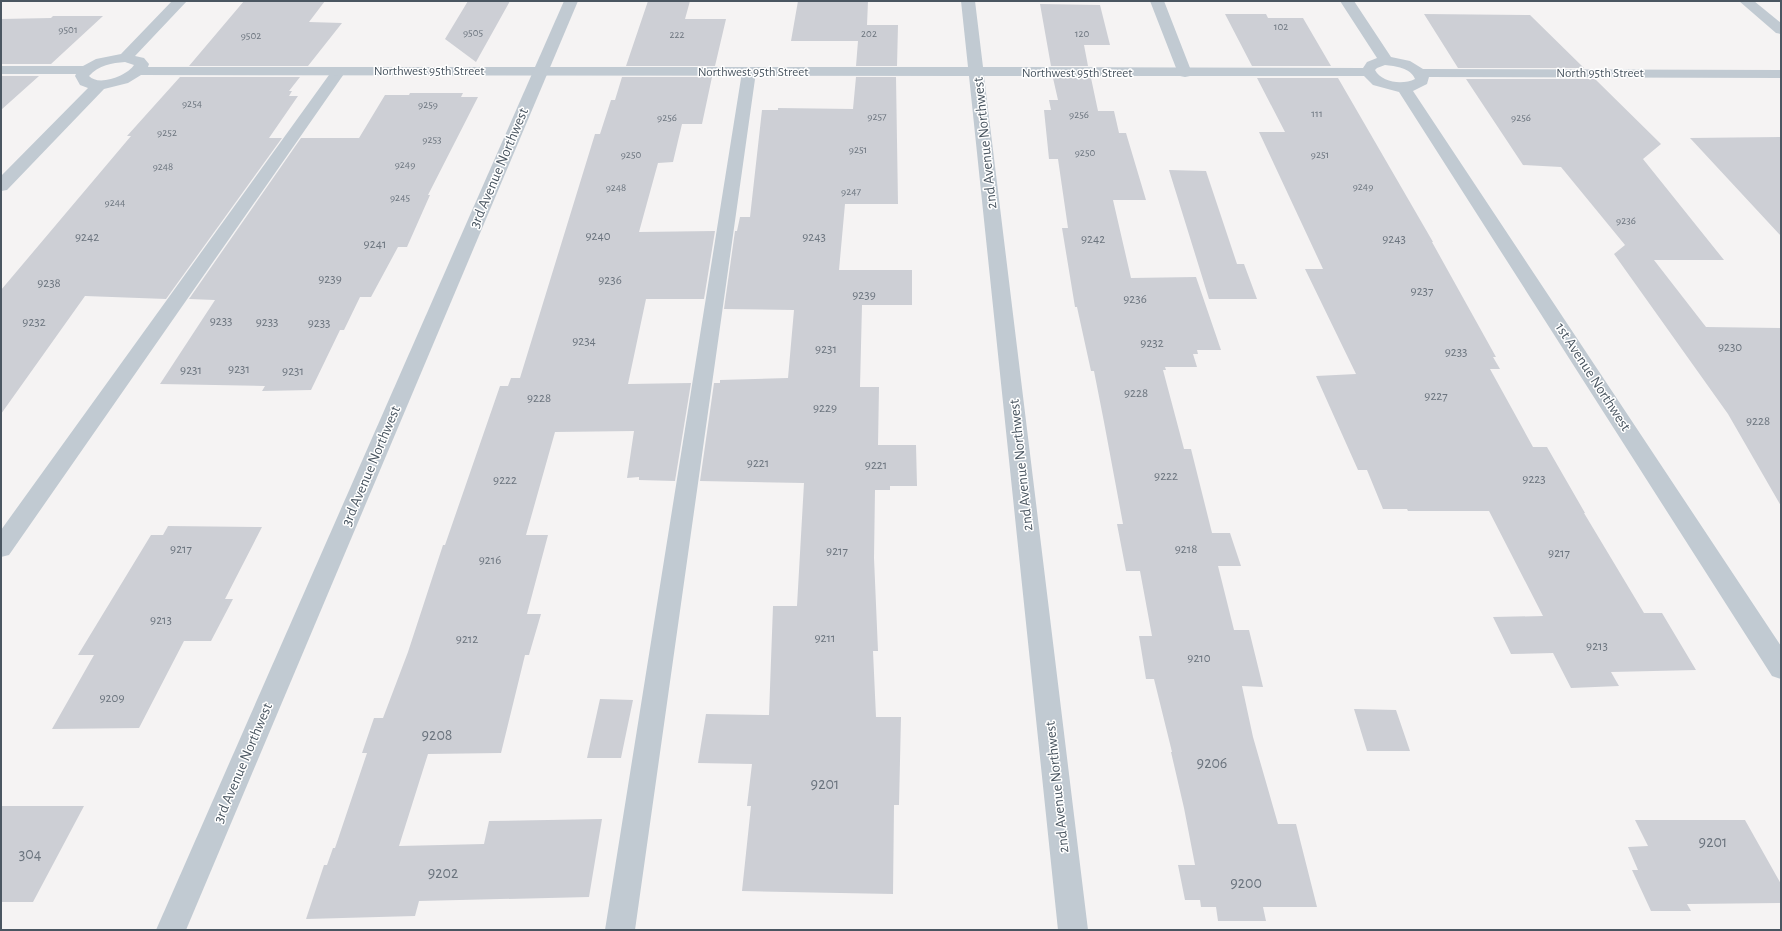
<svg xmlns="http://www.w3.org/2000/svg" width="1782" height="931" font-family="'Alegreya Sans',sans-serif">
	<rect width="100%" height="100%" fill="#f5f3f3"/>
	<path fill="#cdcfd5" d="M244,1H325L309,22L342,23L308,66H189Z
		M468,1H510L476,62L445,39Z
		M648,1H690L685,19H726L715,66H626Z
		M798,1H868L867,25H898L897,66H856L858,41H791Z
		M1040,4L1100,5L1110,45H1084L1088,66H1051Z
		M1225,14H1266L1268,18H1303L1331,66H1252Z
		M1424,14L1530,15L1584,68H1458Z
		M53,16H103L51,64H1V19L51,18Z
		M1,76H39L1,110Z
		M180,77H300L289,91H292L289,96H298L269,138H282L166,299L85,296L1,414V290L131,136H127Z
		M622,77H712L702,124H682L673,162L658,163L639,232L715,231L704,299H646L628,384L691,383L675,481L639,480V477L627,478L634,431L555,432L526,535H548L527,614H541L529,655H525L501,753L428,754L399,846L484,844L489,821L602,819L589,897L419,901L415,916L306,919L324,865H327L333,848H335L367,753H362L374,718H383L408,652L443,545H445L500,386H508L511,378H520L595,134H600L611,100H615Z
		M856,77H896L898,204H845L839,270H912V305H862L860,387H879L878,445H916L917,486H890V490H875L874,558L878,651H873L876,717H901L899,805H894L893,894L742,891L751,806H747L752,764L698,763L706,714L769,715L773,606H797L804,483L700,481L714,383H720V380L788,378L794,310L724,309L735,231H737L740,217H750L762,110H778V108L853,109Z
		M1053,78H1091L1098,111H1114L1119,133H1126L1146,200H1113L1131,278L1196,277L1221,350H1197L1198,354H1193L1197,367H1165L1166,370H1163L1184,449H1191L1212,533H1230L1241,566H1218L1234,630H1249L1263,687L1242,686L1253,737L1278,824H1296L1317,907H1263L1266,921H1218L1216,907H1201L1200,900H1185L1178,865H1195L1184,808L1171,752H1172L1154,679H1146L1139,636H1152L1140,571H1126L1117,524H1123L1104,422L1094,371H1091L1077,307H1075L1062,228H1068L1058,159H1049L1044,110H1051L1049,100H1058Z
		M1257,78H1338L1433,242H1432L1496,357H1493L1500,369H1490L1533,447H1547L1585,513H1584L1644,613H1662L1696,670L1611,672L1619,686L1571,688L1553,653L1511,654L1493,617L1543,616L1489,511H1408L1407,509H1383L1367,470H1358L1316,376L1356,374L1305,269H1323L1259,132H1285Z
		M1466,79H1595L1661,144L1643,159L1724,260H1654L1706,327L1781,328V506L1728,414L1614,254L1625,245L1561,167L1523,165Z
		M410,93H463L461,97H478L428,195H430L407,247H398L371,297H360L344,330H340L311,390L262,391L265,386L160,384L215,300L189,299L301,138H359L385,95H409Z
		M1781,137V236L1690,138Z
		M1169,170L1206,171L1237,264H1244L1257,299H1209Z
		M168,526L262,527L225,599H233L211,641H184L139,728L52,729L94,655H78L151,535H163Z
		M600,699L633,700L621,758H587Z
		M1354,709L1396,710L1410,751H1367Z
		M1,806H84L33,902H1Z
		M1635,820H1745L1781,884V903L1687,904L1691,911H1651L1632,870H1638L1628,847L1648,846Z"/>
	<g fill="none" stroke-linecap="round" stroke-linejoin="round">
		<path fill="#c1cad2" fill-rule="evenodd" d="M1150,1H1164L1192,73L1190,76L1185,77L1180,76L1178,73Z
			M339,67L344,68L346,71L9,555L1,557V530L334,68Z
			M749,68L754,69L756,72L635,930H605L742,72L744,69Z"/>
		<path fill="#c1cad2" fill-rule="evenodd" d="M172,1H187L135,56L144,58L149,64L148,67H968L961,1H975L983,67L1363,68L1367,62L1377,58L1340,1H1354L1391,57L1410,61L1423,69L1781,70V78L1429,77L1427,84L1413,91L1781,646V679L1772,676L1399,92L1373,85L1364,76H984L1088,930H1058L969,76L141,75L128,83L104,89L7,190L1,191V176L88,88L80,85L75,76L76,74H1V66H83L96,59L121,54ZM125,62L134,65C128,75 99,87 89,76C99,65 112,63 125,62ZM1385,65C1395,66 1411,68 1415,79C1403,85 1382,83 1375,70L1377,68Z
			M1739,1H1754L1781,23V34L1776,33Z"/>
		<path fill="#c1cad2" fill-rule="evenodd" d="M564,1H578L186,930H156Z"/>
	</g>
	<g text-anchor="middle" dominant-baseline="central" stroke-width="3" stroke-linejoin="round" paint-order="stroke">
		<g font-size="11" fill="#6b747e">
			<text x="1281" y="26">102</text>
			<text x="68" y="29">9501</text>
			<text x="473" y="32">9505</text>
			<text x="869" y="33">202</text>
			<text x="1082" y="33">120</text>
			<text x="677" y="34">222</text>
			<text x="251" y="35">9502</text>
			<text x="192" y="103">9254</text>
			<text x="428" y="104">9259</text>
			<text x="1317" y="113">111</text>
			<text x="1079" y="114">9256</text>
			<text x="877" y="116">9257</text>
			<text x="667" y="117">9256</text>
			<text x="1521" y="117">9256</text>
			<text x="167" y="132">9252</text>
			<text x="432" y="139">9253</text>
			<text x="858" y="149">9251</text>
			<text x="1085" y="152">9250</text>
			<text x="631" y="154">9250</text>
			<text x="1320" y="154">9251</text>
			<text x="405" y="164">9249</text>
			<text x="163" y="166">9248</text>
			<text x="1363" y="186">9249</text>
			<text x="616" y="187">9248</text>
			<text x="851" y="191">9247</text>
			<text x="400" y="197">9245</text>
			<text x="115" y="202">9244</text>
			<text x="1626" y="220">9236</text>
		</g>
		<g font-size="13" fill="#4a5661" stroke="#fff">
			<text x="429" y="71">Northwest 95th Street</text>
			<text x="753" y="72">Northwest 95th Street</text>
			<text x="1077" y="73">Northwest 95th Street</text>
			<text x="1600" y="73">North 95th Street</text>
		</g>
		<g font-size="13" fill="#6b747e">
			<text x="598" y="236">9240</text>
			<text x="87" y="237">9242</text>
			<text x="814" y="237">9243</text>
			<text x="1093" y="239">9242</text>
			<text x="1394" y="239">9243</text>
			<text x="375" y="244">9241</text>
			<text x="330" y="279">9239</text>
			<text x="610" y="280">9236</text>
			<text x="49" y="283">9238</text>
			<text x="1422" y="291">9237</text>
			<text x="864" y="295">9239</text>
			<text x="1135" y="299">9236</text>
			<text x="221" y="321">9233</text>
			<text x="34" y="322">9232</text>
			<text x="267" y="322">9233</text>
			<text x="319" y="323">9233</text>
			<text x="584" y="341">9234</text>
			<text x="1152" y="343">9232</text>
			<text x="1730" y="347">9230</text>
			<text x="826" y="349">9231</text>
			<text x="1456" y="352">9233</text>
			<text x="239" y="369">9231</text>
			<text x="191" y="370">9231</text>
			<text x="293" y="371">9231</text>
			<text x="1136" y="393">9228</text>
			<text x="1436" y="396">9227</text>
			<text x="539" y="398">9228</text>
			<text x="825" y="408">9229</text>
			<text x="1758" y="421">9228</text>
			<text x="758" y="463">9221</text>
			<text x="876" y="465">9221</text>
			<text x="1166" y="476">9222</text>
			<text x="1534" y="479">9223</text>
			<text x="505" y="480">9222</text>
			<text x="181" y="549">9217</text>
			<text x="1186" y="549">9218</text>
			<text x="837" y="551">9217</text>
			<text x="1559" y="553">9217</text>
			<text x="490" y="560">9216</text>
			<text x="161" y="620">9213</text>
			<text x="825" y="638">9211</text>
			<text x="467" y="639">9212</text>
			<text x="1597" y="646">9213</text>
			<text x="1199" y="658">9210</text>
			<text x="112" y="698">9209</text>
		</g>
		<g font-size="15" fill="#4a5661" stroke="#fff">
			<text transform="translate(985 143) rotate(-96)">2nd Avenue Northwest</text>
			<text transform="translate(499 168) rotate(-67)">3rd Avenue Northwest</text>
			<text transform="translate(1593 377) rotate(57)">1st Avenue Northwest</text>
			<text transform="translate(1021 465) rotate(-96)">2nd Avenue Northwest</text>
			<text transform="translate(371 466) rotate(-67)">3rd Avenue Northwest</text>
			<text transform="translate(243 763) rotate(-67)">3rd Avenue Northwest</text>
			<text transform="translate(1057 787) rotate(-96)">2nd Avenue Northwest</text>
		</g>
		<g font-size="16" fill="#6b747e">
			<text x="437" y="735">9208</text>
			<text x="1212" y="763">9206</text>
			<text x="825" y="784">9201</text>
			<text x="1713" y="842">9201</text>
			<text x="30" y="854">304</text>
			<text x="443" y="873">9202</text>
			<text x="1246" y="883">9200</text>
		</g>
	</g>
	<rect width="1782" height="931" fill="none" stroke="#4a5661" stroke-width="4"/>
</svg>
